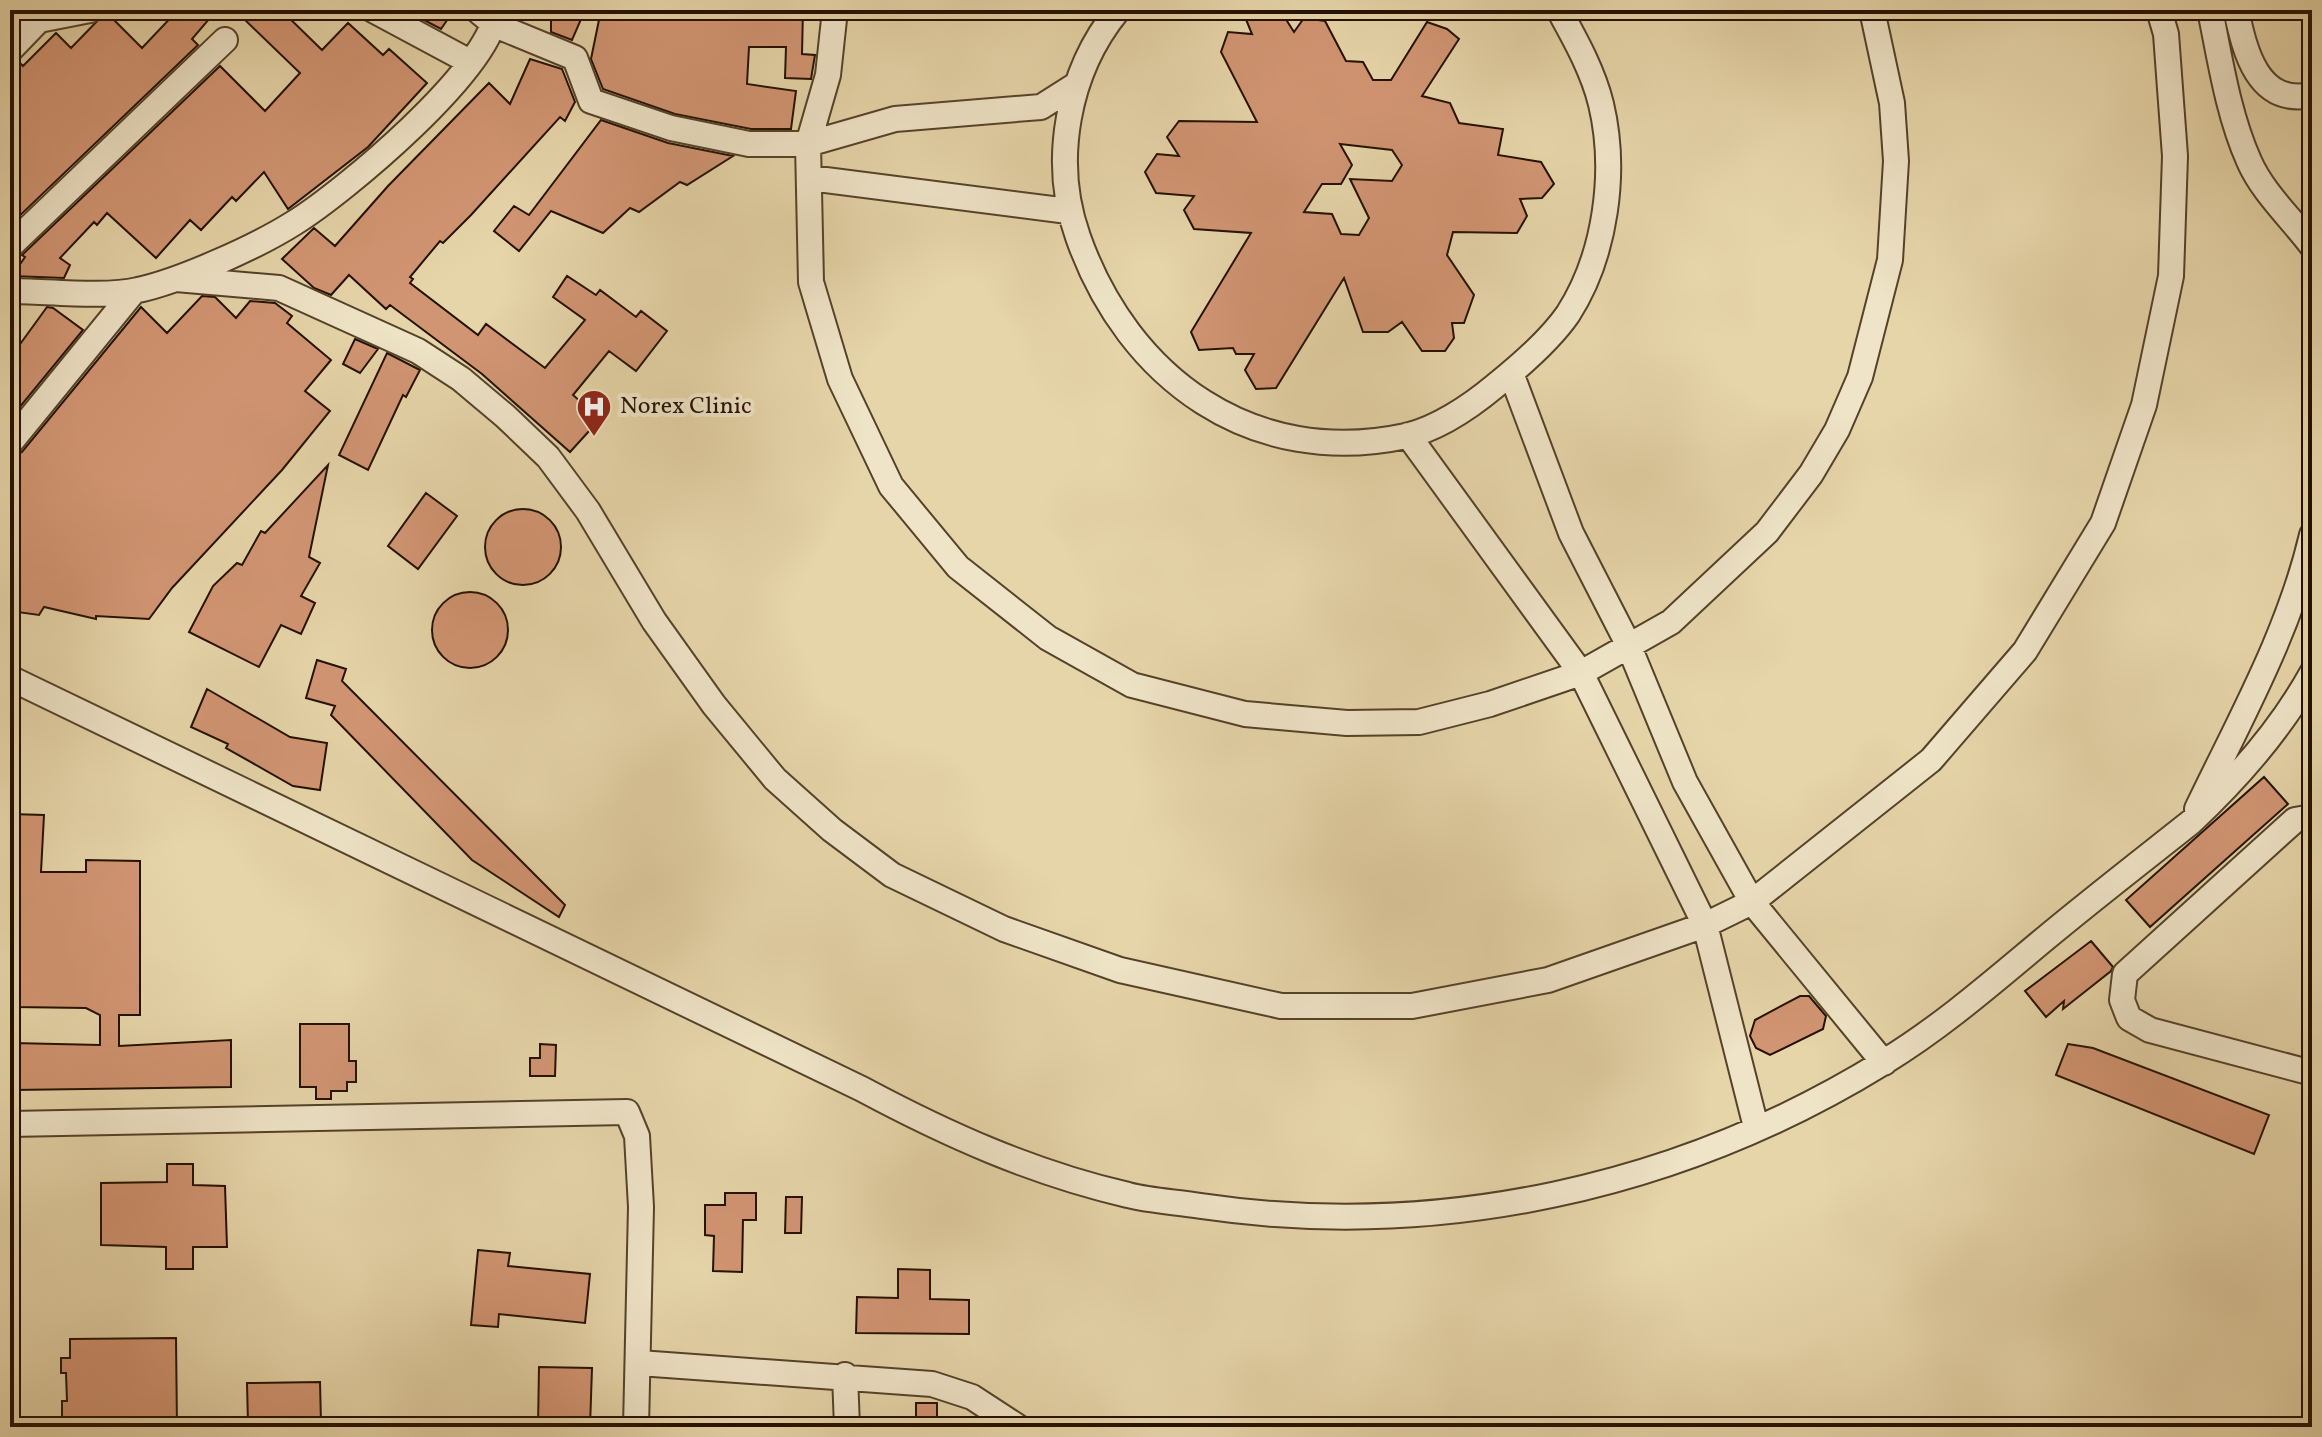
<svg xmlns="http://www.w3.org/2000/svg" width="2322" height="1437" font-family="Vollkorn,serif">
	<rect width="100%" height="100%" fill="#e6d5a9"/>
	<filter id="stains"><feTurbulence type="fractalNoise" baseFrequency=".0025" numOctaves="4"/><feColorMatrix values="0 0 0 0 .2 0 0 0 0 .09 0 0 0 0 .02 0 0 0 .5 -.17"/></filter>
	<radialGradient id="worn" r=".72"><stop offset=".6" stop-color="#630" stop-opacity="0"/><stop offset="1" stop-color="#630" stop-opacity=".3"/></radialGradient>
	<path fill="#d29573" stroke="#241100" stroke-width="2" fill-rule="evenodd" d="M178,10H200L210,18L192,39L198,45L10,225V72L19,62L23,66L56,33L71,48L106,12L142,48Z
		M251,10H281L322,50L348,23L383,55L389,49L427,83L368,147L288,209L264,172L236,201L232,197L201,230L190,220L156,258L107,213L97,225L94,222L60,258L70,265L64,278L12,276L25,257L22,255L220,66L265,111L300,73L243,18Z
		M405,10H454L441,29Z
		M551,10H585L572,40L551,32Z
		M601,10H803L802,54L815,55L811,79L785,78L786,47H749L747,84L796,91L791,129H751L675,114L603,89L591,59Z
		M1249,10H1280L1294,32L1304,18L1325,21L1346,61L1363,62L1373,80H1391L1427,22L1447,29L1459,39L1422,96L1450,103L1459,123L1503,129L1498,155L1541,162L1554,184L1542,198L1520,199L1527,216L1517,233L1453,232L1447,255L1474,295L1464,323H1452L1454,338L1445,351H1422L1402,322L1388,332H1363L1344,278L1276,388L1256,389L1245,370L1254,354H1236L1233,348L1199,350L1191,332L1251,233L1194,229L1184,210L1194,196L1156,193L1145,172L1157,154L1179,156L1167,137L1179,121L1257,122L1221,52L1228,32L1252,34L1245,17ZM1340,144L1392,150L1402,165L1392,181L1350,179L1369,218L1359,235L1341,234L1332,214L1304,212L1322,184H1341L1352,165Z
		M530,59L562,69L575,102L565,121L560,117L471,215L443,243L440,241L410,277L413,279L410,283L478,335L486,324L545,368L585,320L553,297L567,276L596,295L600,290L636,317L641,311L667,331L636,371L609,351L573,395L600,419L570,452L482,374L390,305L386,309L349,275L331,295L314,288L282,259L314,228L335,246L388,186L489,83L510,104Z
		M601,120L668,143L733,156L687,185L680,182L639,212L630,208L603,233L551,211L519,251L494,231L514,206L529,215Z
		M202,296L215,297L236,318L250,301L275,303L292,316L287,323L331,360L305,391L330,411L282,470L172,588L149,619L96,616V619L44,607L39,615L10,611V458L22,452L141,307L167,333Z
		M47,307L53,308L83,330L10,419V358Z
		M355,339L378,349L360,373L343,364Z
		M387,353L420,370L406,397L403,395L368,470L339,455Z
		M328,465L309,557L320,563L301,596L315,603L301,634L281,625L259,667L189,632L213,586L237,563L242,565L261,531L265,533Z
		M426,493L457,516L418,569L388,546Z
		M485 547a38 38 0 1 1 76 0a38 38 0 1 1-76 0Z
		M432 630a38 38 0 1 1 76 0a38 38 0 1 1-76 0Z
		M317,660L346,669L342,681L565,905L559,917L472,860L331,715L335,706L306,698Z
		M207,689L290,737L327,743L320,790L293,786L226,748L228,744L191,727Z
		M2264,777L2288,804L2150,927L2126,900Z
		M10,814L44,815L41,872H86V860L140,861V1015H119V1046L231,1040V1087L13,1090V1043L100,1045V1015L86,1008L15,1007L16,854L10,853Z
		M2091,941L2113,967L2111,971L2063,1009L2064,1001L2046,1017L2025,991Z
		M1800,996H1809L1826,1016L1823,1029L1770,1055L1756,1048L1750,1036L1755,1020Z
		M300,1024H349V1061H356V1082H347V1091H331V1099H316V1087H300Z
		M540,1044L556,1045L555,1076H530V1058H540Z
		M2068,1044L2093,1048L2269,1115L2254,1154L2056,1075Z
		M167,1164H193V1185L225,1186L227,1247H193V1269H166V1247L101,1245V1183L167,1182Z
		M725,1193H756V1220H743L742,1272L713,1271L714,1236L705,1235V1205H725Z
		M786,1197H802L801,1233H785Z
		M478,1250L510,1253L508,1266L590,1274L585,1323L499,1314L498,1327L471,1325Z
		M898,1269L930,1270V1299L969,1300V1334L856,1333L857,1297L898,1298Z
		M176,1338L177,1427H67V1418H62V1401H67L66,1373H61V1358H70V1339Z
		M539,1367L592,1368L590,1427H538Z
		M320,1382L321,1423L248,1424L247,1383Z
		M916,1403H937V1427H916Z"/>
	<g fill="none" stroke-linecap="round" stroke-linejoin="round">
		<defs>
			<path id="minor" d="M373,10L470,62
				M477,10L495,25L575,58L591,101L671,128L749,144H808L895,119L1041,107L1074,86
				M835,10L828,75L808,144L811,282L840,379L891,486L958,567L1048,638L1132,685L1245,714L1347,723L1419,722L1490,704L1581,673L1671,622L1767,532L1811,474L1837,430L1860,377L1890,260L1896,161L1892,103L1872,10
				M1118,10C1067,72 1051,162 1078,237C1128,379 1253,469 1406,436C1437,429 1471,406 1495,386C1520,366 1550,340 1568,314C1606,255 1617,171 1601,104C1593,71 1575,39 1559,10
				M2210,10C2220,59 2228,114 2249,161C2263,193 2291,218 2312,246
				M2236,10C2245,51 2257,106 2312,95
				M10,17L39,20L90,10
				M10,50L39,20
				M810,178L1068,211
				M10,246L225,40
				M176,279L279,288L418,351L461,379L505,416L548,457L588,511L654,621L714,705L775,779L832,830L892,875L1004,929L1120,970L1281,1006H1412L1548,980L1705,925L1752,902L1931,760L2025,651L2103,523L2144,405L2171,276L2175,156L2166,34L2159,10
				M10,291C45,291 105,298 138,290C180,281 256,247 294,223C344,192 490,70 496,12
				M1511,373L1571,533L1628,644L1685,782L1752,902L1884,1063
				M1408,435L1581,673L1705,925L1756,1127
				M10,443L134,291
				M10,678L862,1089C948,1135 1033,1173 1128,1195C1151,1201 1177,1202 1201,1206C1438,1241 1680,1188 1884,1062C1943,1026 1994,981 2047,937C2094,898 2143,860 2191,822C2238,778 2281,729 2312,673
				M2197,809C2240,719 2289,633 2312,535
				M2312,817L2295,820L2125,974L2122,1000L2129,1018L2150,1030L2312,1073
				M10,1124L627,1112L637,1136L641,1207L636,1427
				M639,1363L932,1384L972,1397L1018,1427
				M845,1375L847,1427"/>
		</defs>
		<use href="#minor" stroke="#54422a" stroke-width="28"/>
		<use href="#minor" stroke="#efe4c7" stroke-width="24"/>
	</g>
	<defs>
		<symbol id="hospital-pin" viewBox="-11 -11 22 30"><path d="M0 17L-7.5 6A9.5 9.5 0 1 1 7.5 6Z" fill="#8f2418" stroke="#efe4c7"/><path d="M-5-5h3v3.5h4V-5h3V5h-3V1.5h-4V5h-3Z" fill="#fff"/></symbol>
	</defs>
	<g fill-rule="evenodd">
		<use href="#hospital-pin" x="574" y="387" width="40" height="54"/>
	</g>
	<g text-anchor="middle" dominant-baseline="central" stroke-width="8" stroke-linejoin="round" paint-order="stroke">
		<g font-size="24" fill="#241100" stroke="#efe4c7" text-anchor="start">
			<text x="620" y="407">Norex Clinic</text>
		</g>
	</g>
	<rect width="2322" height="1437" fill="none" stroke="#e6d5a9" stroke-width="40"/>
	<rect x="12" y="12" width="2298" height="1413" fill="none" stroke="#241100" stroke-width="4"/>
	<rect x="20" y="20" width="2282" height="1397" fill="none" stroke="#241100" stroke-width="2"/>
	<rect width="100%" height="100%" filter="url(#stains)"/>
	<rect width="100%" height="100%" fill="url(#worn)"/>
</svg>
